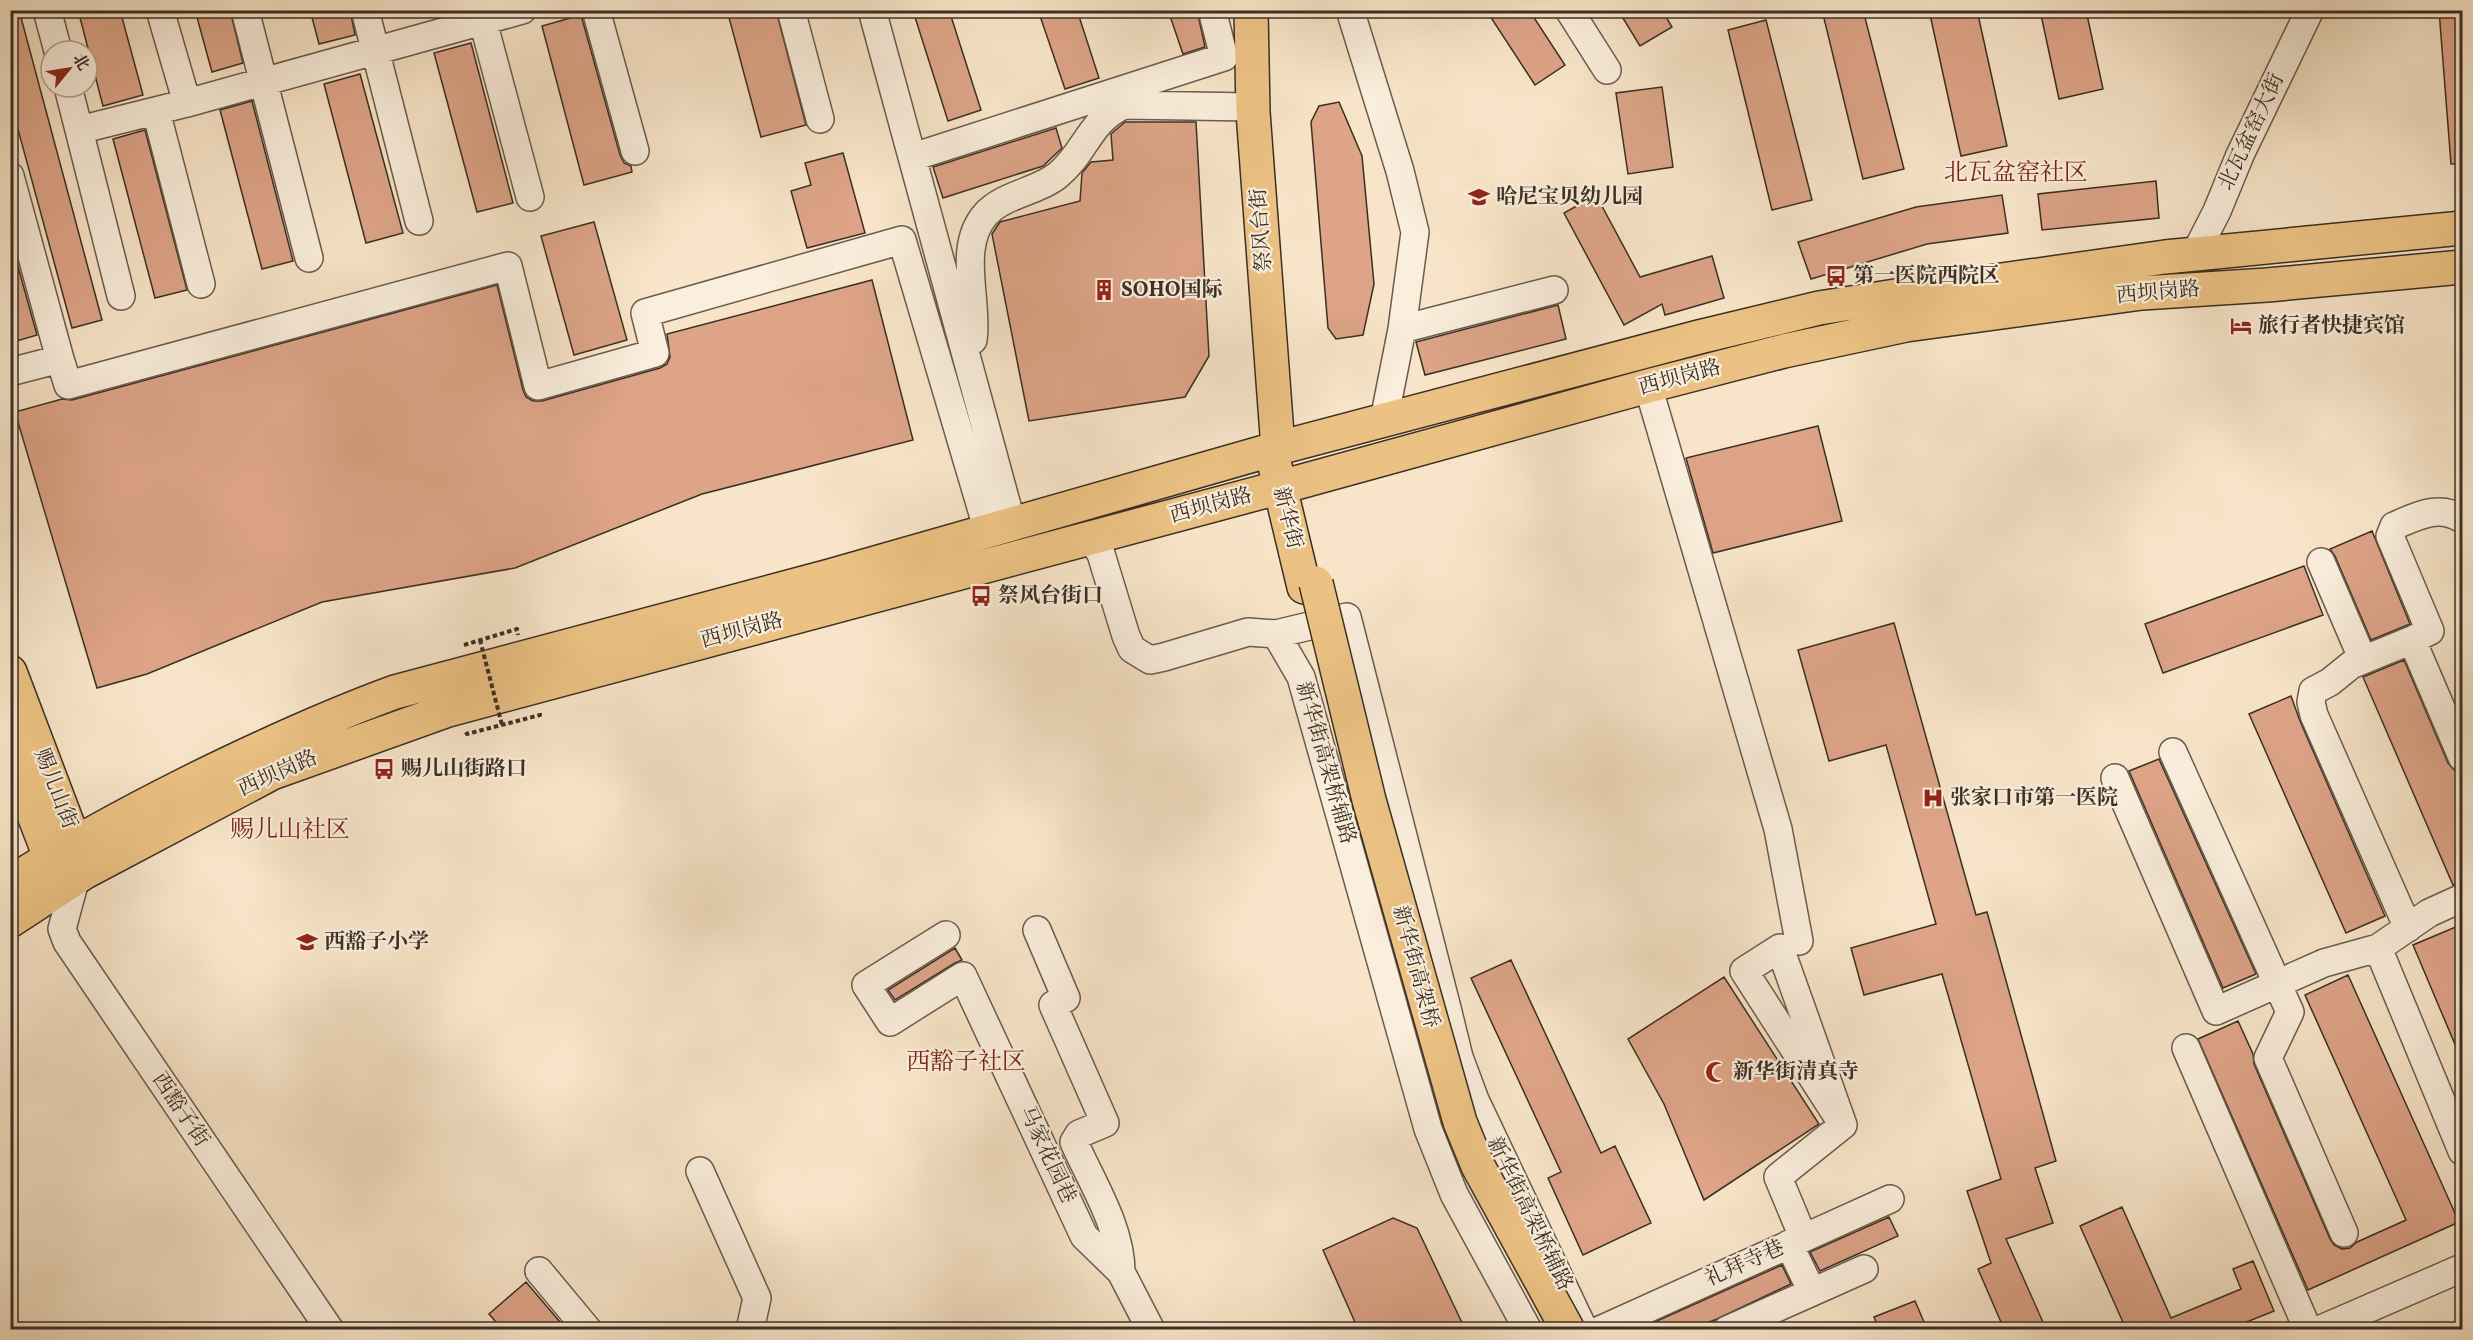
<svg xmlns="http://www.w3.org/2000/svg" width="2473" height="1340" font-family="Vollkorn,'Noto Serif SC',serif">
	<rect width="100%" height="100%" fill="#f8e5c9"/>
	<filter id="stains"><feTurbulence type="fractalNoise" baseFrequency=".00333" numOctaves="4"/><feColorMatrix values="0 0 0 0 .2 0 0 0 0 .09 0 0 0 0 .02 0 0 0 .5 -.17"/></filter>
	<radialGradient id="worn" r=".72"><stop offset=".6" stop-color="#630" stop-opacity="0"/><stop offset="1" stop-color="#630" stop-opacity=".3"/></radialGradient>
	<path fill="#dda488" stroke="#3b2f24" stroke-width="1.5" d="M10,10H19L102,320L72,328L10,100Z
		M78,10H120L143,95L103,106Z
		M195,10H230L243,63L212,72Z
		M310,10H350L355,35L319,44Z
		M727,10H776L806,125L761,137Z
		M926,10H949L981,110L948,121L914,14Z
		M1038,10H1077L1099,78L1065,89Z
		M1168,10H1197L1205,47L1183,54Z
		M1486,10H1529L1565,65L1535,85Z
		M1618,10H1662L1672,27L1640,46Z
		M1822,10H1863L1904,169L1863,179Z
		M1929,10H1977L2007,146L1961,156Z
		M2040,10H2086L2103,89L2059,99Z
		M2439,10H2463V164H2451Z
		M581,15L620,155L624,163L631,166L632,172L584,185L542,26Z
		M1766,20L1812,200L1772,210L1728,30Z
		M471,43L513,203L477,212L434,53Z
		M360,74L403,233L366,243L324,84Z
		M1662,87L1673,167L1628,174L1616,93Z
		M252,101L293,261L262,269L220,110Z
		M1339,102L1362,156L1374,284L1363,335L1336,339L1328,328L1311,122L1319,106Z
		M1125,122H1196L1209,356L1185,397L1029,421L992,234L1000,222L1080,201L1082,173L1091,162L1113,160L1111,134Z
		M1056,128L1062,148L1043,166L943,198L933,167Z
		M145,130L187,290L155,298L113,139Z
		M843,153L865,233L807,248L791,191L811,185L805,163Z
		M2156,181L2159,218L2042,230L2038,194Z
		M1596,195L1640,277L1712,256L1724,298L1665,315L1662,304L1624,325L1564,213Z
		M2002,195L2008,233L1927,244L1811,279L1798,242L1916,207Z
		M594,222L627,340L574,355L541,236Z
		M10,238L37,335L10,343Z
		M872,280L913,440L702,494L515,568L322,602L147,674L97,688L15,412L62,399L72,400L497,285L523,390L526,397L533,401H542L660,368L667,364L670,357L667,334Z
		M1558,305L1566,339L1425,375L1416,342Z
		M1818,426L1842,521L1713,553L1686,458Z
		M2372,531L2410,624L2371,640L2335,556L2330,549Z
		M2304,566L2323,615L2163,673L2145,624Z
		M1894,623L1976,915L1987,912L2056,1161L2035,1168L2053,1223L2006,1239L2046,1329H2004L1978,1269L1991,1263L1967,1191L2001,1179L1942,974L1864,995L1851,948L1936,924L1886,745L1829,761L1798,650Z
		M2404,660L2448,763L2455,771L2463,788V882L2453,885L2363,677Z
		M2291,696L2300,721L2385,916L2346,933L2249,714Z
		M2159,759L2256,974L2223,988L2129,771Z
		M2458,926L2462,937V1061L2413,945Z
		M955,948L962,960L955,963L895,1000L888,990Z
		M1511,960L1601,1153L1615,1146L1651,1223L1583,1255L1548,1178L1561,1172L1471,978Z
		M2348,975L2459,1222L2308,1290L2198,1039L2238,1021L2253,1054L2254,1064L2330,1239L2334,1245L2342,1249L2350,1248L2357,1242L2406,1220L2305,995Z
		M1724,977L1819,1124L1704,1200L1664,1104L1628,1039Z
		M2122,1207L2171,1318L2241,1289L2233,1269L2253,1261L2274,1311L2229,1329H2126L2080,1226Z
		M1889,1217L1898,1236L1820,1271L1810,1252Z
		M1393,1218L1417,1228L1465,1329H1358L1323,1250Z
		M1782,1265L1791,1284L1717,1319L1692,1329H1639Z
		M526,1282L566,1329H502L489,1314Z
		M1915,1301L1927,1329H1879L1874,1317Z"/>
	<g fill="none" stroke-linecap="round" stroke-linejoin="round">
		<defs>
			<path id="minor" d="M47,10L58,51
				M160,10L187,103L522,10
				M245,10L309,258
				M365,10L419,221
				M480,10L530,197
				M596,10L635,151
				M791,10L820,119
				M872,10L1012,524
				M1350,10L1400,171L1415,232L1402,329L1384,420
				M1569,10L1607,70
				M68,87L79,130
				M156,111L201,284
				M913,157L1224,57L1212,10
				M10,176L60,359
				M2195,254L2217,211L2240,155L2310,10
				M121,296L79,130L187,103
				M1402,329L1554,290
				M973,340C979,302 956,247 986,214C1004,194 1037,192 1058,175C1086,152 1089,121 1124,105L1253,107
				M10,372L60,359L68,385L508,266L538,386L655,353L645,313L902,240L988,531
				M1648,386L1778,829L1799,941
				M2462,519C2439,504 2417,516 2394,526L2390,536L2430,631L2412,640L2462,757
				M1085,540L1096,546L1101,554L1126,636L1132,649L1150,660L1164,657L1248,632L1276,634L1301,677L1428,1129L1454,1194L1528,1330
				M2321,562L2363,660
				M1276,634L1347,617L1447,1008
				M2173,752L2290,1012L2268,1058L2344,1233
				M2115,778L2216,1011L2324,963L2378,948
				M71,881L73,888L62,929L67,942L330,1330
				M2462,898L2429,913L2378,948L2462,1151
				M2408,928L2314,715L2311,702L2313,691L2330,682L2351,665L2412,640
				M1037,930L1066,998L1053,1005L1105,1123L1079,1134L1074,1142C1092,1183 1121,1227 1121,1272
				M946,935L866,985L890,1022L963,976L1084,1236L1121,1272L1151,1330
				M1430,1013L1447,1008L1459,1057L1475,1100L1584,1330
				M2186,1048L2308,1330
				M700,1171L757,1298L750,1330
				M1803,1237L1778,1177L1843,1125L1780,948L1744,971L1843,1125
				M1789,1244L1812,1292
				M539,1271L588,1330
				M1600,1330L1890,1199
				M1727,1330L1864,1269
				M2319,1330L2462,1268"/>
			<path id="major" d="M1251,10L1253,112L1278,448
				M1275,466L1304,587
				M10,672L82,862
				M10,753L57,875
				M10,883C68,845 128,813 190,782C257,749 324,718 395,692L830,576L1271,450L1699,337L1819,308L1953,287L2165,257L2462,228
				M10,921L85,872L272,773L448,710L1292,484L1648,386L1784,351L1906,325L2142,293L2267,285L2462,267"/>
		</defs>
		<use href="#minor" stroke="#6a5c4d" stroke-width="30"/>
		<use href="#major" stroke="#3b2f24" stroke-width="36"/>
		<path stroke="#3b2f24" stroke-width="4" stroke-dasharray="4.5 3" stroke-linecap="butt" d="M464,645L517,629L518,635
			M466,732L467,734L540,715L539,711"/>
		<use href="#minor" stroke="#faeedc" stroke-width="27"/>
		<use href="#major" stroke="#ecc284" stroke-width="33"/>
		<defs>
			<path id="major-bridge" d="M1316,583L1369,800L1460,1122L1478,1166L1568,1330"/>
		</defs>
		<use href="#major-bridge" stroke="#3b2f24" stroke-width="36" stroke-linecap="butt"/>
		<path stroke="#3b2f24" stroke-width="4" stroke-dasharray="4.5 3" stroke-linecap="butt" d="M480,640L502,725"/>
		<use href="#major-bridge" stroke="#ecc284" stroke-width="33"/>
	</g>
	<defs>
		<symbol id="school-bare" viewBox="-9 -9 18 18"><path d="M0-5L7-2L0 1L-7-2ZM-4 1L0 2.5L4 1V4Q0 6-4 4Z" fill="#8f2418" stroke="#faeedc" stroke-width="2.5" paint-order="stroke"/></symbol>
		<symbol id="bus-bare" viewBox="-9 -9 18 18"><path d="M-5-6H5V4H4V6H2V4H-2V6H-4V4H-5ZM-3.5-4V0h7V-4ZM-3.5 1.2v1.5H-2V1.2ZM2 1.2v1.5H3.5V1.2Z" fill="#8f2418" stroke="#faeedc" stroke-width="2.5" paint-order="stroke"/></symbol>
		<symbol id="building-bare" viewBox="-9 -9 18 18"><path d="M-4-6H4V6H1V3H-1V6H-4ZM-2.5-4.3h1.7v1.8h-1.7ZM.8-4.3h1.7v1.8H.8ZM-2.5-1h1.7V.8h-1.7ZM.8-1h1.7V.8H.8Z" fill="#8f2418" stroke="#faeedc" stroke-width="2.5" paint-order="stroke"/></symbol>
		<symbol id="hotel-bare" viewBox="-9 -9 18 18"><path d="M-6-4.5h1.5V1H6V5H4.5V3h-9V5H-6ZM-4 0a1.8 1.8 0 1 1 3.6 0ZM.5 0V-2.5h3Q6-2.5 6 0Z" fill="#8f2418" stroke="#faeedc" stroke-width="2.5" paint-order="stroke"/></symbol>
		<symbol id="hospital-bare" viewBox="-9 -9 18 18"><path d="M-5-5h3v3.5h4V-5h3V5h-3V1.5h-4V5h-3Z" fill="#8f2418" stroke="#faeedc" stroke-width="2.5" paint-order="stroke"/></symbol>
		<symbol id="mosque-bare" viewBox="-9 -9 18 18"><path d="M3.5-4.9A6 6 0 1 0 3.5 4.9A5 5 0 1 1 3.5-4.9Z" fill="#8f2418" stroke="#faeedc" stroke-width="2.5" paint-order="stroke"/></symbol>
	</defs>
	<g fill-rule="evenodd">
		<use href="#school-bare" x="1464" y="182" width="30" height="30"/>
		<use href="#bus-bare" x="1821" y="261" width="30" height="30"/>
		<use href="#building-bare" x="1089" y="275" width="30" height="30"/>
		<use href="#hotel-bare" x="2226" y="311" width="30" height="30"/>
		<use href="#bus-bare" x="966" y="581" width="30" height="30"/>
		<use href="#bus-bare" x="369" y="754" width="30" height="30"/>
		<use href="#hospital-bare" x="1918" y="783" width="30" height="30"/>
		<use href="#school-bare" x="292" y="927" width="30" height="30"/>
		<use href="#mosque-bare" x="1701" y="1057" width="30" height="30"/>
	</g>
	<g text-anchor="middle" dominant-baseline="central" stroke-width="4.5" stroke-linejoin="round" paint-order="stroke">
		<g font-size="21" fill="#3b2f24" stroke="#faeedc">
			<text transform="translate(2252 132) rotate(-65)">北瓦盆窑大街</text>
			<text transform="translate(1262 230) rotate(-94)">祭风台街</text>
			<text transform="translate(2158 293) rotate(-5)">西坝岗路</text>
			<text transform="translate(1680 378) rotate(-15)">西坝岗路</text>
			<text transform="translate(1211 506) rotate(-15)">西坝岗路</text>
			<text transform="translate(1287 518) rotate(76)">新华街</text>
			<text transform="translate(742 631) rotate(-15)">西坝岗路</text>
			<text transform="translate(1325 763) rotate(74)">新华街高架桥辅路</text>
			<text transform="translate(278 774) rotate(-24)">西坝岗路</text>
			<text transform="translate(55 789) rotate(69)">赐儿山街</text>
			<text transform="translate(1415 967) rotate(75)">新华街高架桥</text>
			<text transform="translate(180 1110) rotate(56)">西豁子街</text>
			<text transform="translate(1047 1155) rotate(65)">马家花园巷</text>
			<text transform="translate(1529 1214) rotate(64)">新华街高架桥辅路</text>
			<text transform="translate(1745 1264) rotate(-24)">礼拜寺巷</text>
		</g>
		<g font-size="21" font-weight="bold" fill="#3b2f24" stroke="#faeedc" text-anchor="start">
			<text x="1496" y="197">哈尼宝贝幼儿园</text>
			<text x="1853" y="276">第一医院西院区</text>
			<text x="1121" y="290">SOHO国际</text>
			<text x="2258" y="326">旅行者快捷宾馆</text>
			<text x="998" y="596">祭风台街口</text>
			<text x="401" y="769">赐儿山街路口</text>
			<text x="1950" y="798">张家口市第一医院</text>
			<text x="324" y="942">西豁子小学</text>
			<text x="1733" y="1072">新华街清真寺</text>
		</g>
		<g font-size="24" fill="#7a1f14" stroke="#faeedc">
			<text x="2016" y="174">北瓦盆窑社区</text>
			<text x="290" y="831">赐儿山社区</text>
			<text x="966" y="1063">西豁子社区</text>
		</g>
	</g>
	<rect width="2473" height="1340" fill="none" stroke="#f8e5c9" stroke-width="36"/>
	<rect x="12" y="12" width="2449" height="1316" fill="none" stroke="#3b2f24" stroke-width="3"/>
	<rect x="18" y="18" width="2437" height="1304" fill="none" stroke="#3b2f24" stroke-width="1.5"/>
	<g transform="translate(69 69) rotate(60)"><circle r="28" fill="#faeedc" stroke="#aea292" stroke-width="1.5"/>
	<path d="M0-4.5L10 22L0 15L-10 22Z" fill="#8f2418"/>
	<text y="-9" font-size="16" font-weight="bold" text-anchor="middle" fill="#3b2f24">北</text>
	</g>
	<rect width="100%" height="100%" filter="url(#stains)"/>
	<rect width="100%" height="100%" fill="url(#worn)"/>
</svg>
